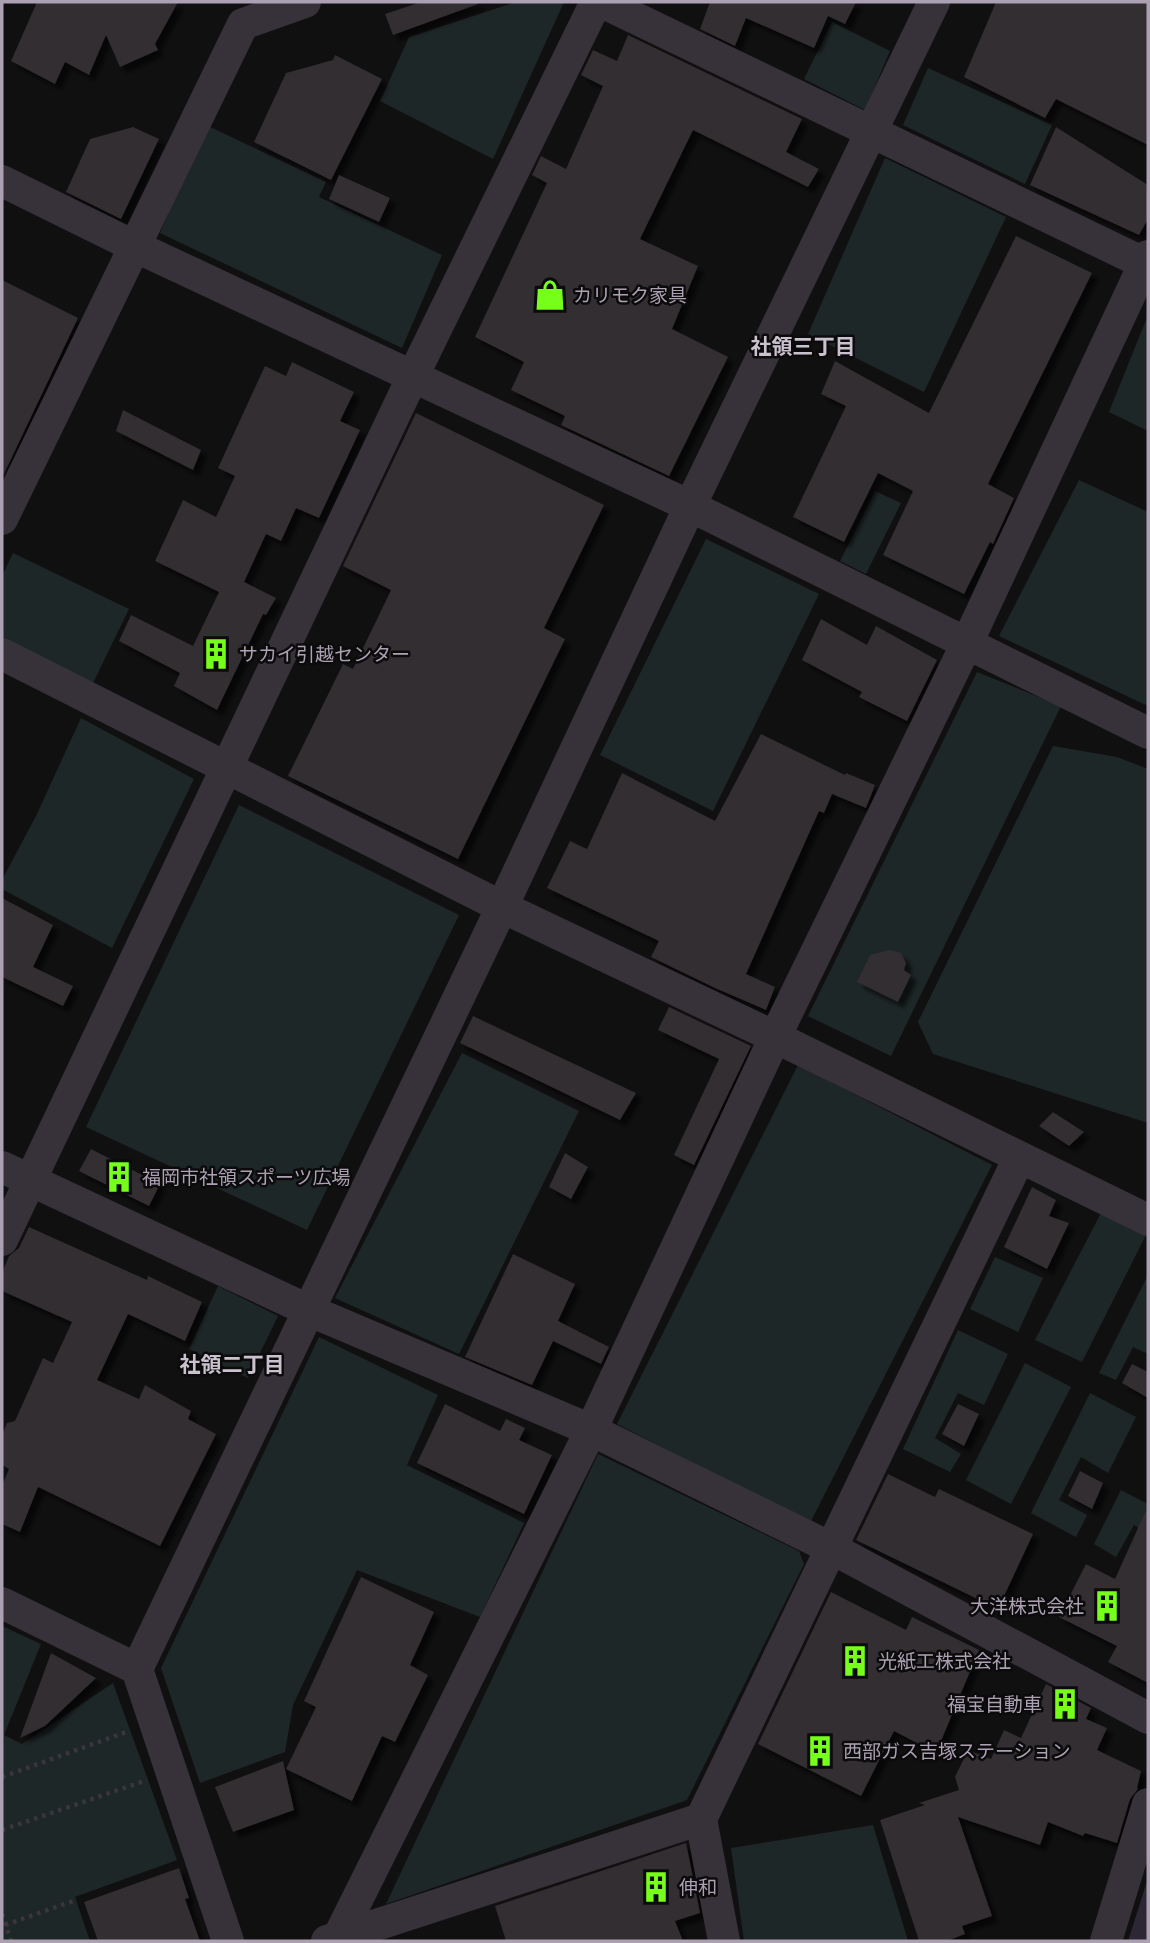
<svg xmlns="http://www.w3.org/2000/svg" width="1150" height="1943" font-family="'Fira Sans Condensed','Noto Sans JP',sans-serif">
	<defs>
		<filter id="shadow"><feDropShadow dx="6" dy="6" stdDeviation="2" flood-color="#0009"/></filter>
	</defs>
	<rect width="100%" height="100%" fill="#111011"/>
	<path fill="#1e2727" d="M516,2H564L493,159L380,101L409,37Z
		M832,22L890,51L865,110L804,79Z
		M928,68L1052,125L1025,184L903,125Z
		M206,125L326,182L319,197L442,255L402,348L160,233Z
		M885,158L1006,217L924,392L808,334Z
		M1148,315V431L1109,412Z
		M1079,480L1148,512V706L999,636Z
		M875,491L901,503L866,574L840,561Z
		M706,539L819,594L713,811L600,755Z
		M13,553L129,609L93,683L2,638V576Z
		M977,672L1061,706L891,1056L808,1016Z
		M81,718L194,779L112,948L2,889V880L36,816Z
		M1053,746L1117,757L1148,769V1123L933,1054L918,1022Z
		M239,805L459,915L307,1230L86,1127Z
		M462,1053L579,1111L459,1354L335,1298Z
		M798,1065L992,1165L810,1523L617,1424Z
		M1102,1211L1147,1233L1082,1362L1035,1340Z
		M995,1257L1043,1278L1018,1332L970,1309Z
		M1148,1275V1354L1133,1347L1116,1380L1099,1373Z
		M218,1286L278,1316L248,1378L189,1349Z
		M958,1330L1008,1354L984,1405L958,1393L935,1438L961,1454L950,1472L903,1449Z
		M319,1337L438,1395L407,1465L524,1523L480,1617L357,1570L293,1705L285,1752L200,1783L161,1668Z
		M1025,1363L1071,1387L1011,1504L966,1480Z
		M1090,1393L1136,1417L1108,1473L1081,1457L1059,1500L1087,1515L1076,1537L1031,1513Z
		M598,1454L799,1551L804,1564L687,1800L386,1904Z
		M1121,1490L1148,1504V1533L1134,1525L1116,1557L1094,1544Z
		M2,1626L41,1644L4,1735L22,1744L113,1683L177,1860L75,1897L90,1941H2Z
		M873,1825L908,1941H744L731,1848Z"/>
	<path fill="#2c2635" d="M1148,1878V1941H1128Z"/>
	<path fill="#302d30" filter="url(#shadow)" d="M37,2H178L155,44L158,50L120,67L106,35L89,75L65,62L55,84L11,61Z
		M421,2H478V4L393,35L385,14Z
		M710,2H856L845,24L828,16L814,48L746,18L735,46L700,29Z
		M996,2H1148V145L1056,99L1045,118L964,77Z
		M628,35L802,119L786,152L819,169L808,187L693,130L640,239L698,266L672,329L728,357L669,476L561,425L565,416L511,390L524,362L475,337L547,183L532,175L541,156L566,169L603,86L581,75L593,50L617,61Z
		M335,55L382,79L331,180L254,142L286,73L333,60Z
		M133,127L159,139L121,219L66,192L90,139Z
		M1056,127L1148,185V219L1139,235L1030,185Z
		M339,175L390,198L379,222L329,199Z
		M1016,236L1092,273L988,484L1014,498L993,544L990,542L964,594L883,555L913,491L878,473L844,542L793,517L846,406L821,394L835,361L929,413Z
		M2,280L78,318L2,478Z
		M292,362L354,392L340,421L360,430L319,518L296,508L281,541L266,534L244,582L276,598L266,615L263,614L217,710L174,686L180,673L119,641L131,615L193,646L219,592L155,561L183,500L216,517L235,476L218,468L265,366L286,376Z
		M123,410L201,450L193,470L116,431Z
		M416,413L604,505L544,628L565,639L458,859L288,776L343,664L353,669L391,590L343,566Z
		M821,619L867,645L876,626L937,660L907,721L859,697L862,692L802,660Z
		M761,734L845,775L846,773L875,785L866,808L832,794L824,813L819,811L746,974L775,987L766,1010L715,988L651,957L659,941L547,888L570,841L587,849L622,773L715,821Z
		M2,898L53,925L33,967L73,986L63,1006L2,977Z
		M890,950L901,953L906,963L904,970L911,975L898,1002L857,982L870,955Z
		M669,1007L751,1046L694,1165L674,1155L719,1059L658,1030Z
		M473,1016L636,1093L620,1120L460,1043Z
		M1053,1112L1084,1132L1069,1146L1039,1126Z
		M91,1149L160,1184L149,1206L79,1171Z
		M565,1153L588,1167L571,1199L549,1187Z
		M1032,1187L1056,1200L1049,1216L1069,1223L1047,1269L1004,1247Z
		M29,1227L147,1280L148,1276L202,1302L185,1341L128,1314L97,1380L139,1399L145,1385L191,1411L188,1419L216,1434L160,1546L38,1487L20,1532L2,1524V1485L9,1469L2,1465V1435L7,1423L15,1421L43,1358L53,1363L72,1322L2,1291V1273L9,1256L19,1248Z
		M513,1254L575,1284L558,1321L609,1347L601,1364L553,1341L532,1385L465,1357Z
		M1132,1364L1148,1372V1398L1122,1383Z
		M445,1404L500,1431L506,1419L525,1428L519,1440L552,1455L524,1514L417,1463Z
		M958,1404L979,1414L964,1446L942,1434Z
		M1080,1471L1103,1483L1092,1509L1068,1496Z
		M888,1474L935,1497L939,1489L1033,1534L998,1609L856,1540Z
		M1148,1506V1683L1108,1662L1117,1646L1059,1617L1086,1564L1115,1579Z
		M361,1577L434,1612L410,1665L428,1675L395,1742L382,1736L352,1801L286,1769L316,1707L304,1701Z
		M831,1592L906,1630L912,1617L979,1650L936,1753L894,1731L861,1796L758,1744Z
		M51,1653L96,1678L45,1726L20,1738Z
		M1046,1684L1091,1708L1086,1719L1107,1728L1097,1750L1141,1771L1137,1788L1138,1789L1130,1799L1117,1843L1085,1833L1083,1836L1048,1822L1040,1845L958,1817L992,1916L962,1926L965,1934L947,1941H919L880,1820L925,1805L919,1803L959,1790L955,1777L968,1750L991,1759L1004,1730L1021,1738Z
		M283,1761L294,1810L233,1832L215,1787Z
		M686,1843L700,1913L675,1921L683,1941H506L495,1906Z
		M179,1868L189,1898L185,1899L200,1941H98L84,1902Z"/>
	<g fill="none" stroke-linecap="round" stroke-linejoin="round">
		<path stroke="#3b363e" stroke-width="4.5" stroke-dasharray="3.5 5" stroke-linecap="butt" d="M2,1777L129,1731
			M2,1830L147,1780
			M2,1914L11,1941
			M5,1925L76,1900"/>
		<path stroke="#373239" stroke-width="32" d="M602,2L1148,265
			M2,181L134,246L690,506L1148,733
			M2,519L243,24L305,2
			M2,654L502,907L775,1037L1148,1220
			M2,1167L308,1310L591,1430L831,1548L1148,1718
			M2,1240L413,376L596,2
			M2,1603L137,1669
			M339,1936L591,1430L775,1037L967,643L1148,256
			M228,1941L137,1669L502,907L690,506L934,2
			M327,1941L701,1819
			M724,1941L701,1819L1019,1158
			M1106,1941L1148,1804"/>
	</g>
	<defs>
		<symbol id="shop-bare" viewBox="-9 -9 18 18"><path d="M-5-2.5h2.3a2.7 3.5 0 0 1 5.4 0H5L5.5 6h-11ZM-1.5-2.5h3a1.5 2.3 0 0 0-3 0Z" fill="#76ff1a" stroke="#0c0b0c" stroke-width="2.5" paint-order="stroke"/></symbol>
		<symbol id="building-bare" viewBox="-9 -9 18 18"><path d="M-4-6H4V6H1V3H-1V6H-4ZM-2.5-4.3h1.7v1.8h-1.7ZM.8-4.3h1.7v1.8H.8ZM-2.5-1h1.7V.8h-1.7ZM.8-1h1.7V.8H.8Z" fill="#76ff1a" stroke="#0c0b0c" stroke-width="2.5" paint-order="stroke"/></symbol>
	</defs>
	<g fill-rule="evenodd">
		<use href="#shop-bare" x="528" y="273" width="44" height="44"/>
		<use href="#building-bare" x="194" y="632" width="44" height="44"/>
		<use href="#building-bare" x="97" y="1155" width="44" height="44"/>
		<use href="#building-bare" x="1085" y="1584" width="44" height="44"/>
		<use href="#building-bare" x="833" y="1639" width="44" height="44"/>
		<use href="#building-bare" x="1043" y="1682" width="44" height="44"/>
		<use href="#building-bare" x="798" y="1729" width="44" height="44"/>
		<use href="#building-bare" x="634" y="1865" width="44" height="44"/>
	</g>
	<g text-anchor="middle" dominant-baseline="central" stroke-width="5" stroke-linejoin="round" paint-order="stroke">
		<g font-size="19" fill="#aca0b3" stroke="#0c0b0c" text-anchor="start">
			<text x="573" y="295">カリモク家具</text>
			<text x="239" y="654">サカイ引越センター</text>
			<text x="142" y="1177">福岡市社領スポーツ広場</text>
			<text x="1084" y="1606" text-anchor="end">大洋株式会社</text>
			<text x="878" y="1661">光紙工株式会社</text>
			<text x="1042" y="1704" text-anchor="end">福宝自動車</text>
			<text x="843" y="1751">西部ガス吉塚ステーション</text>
			<text x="679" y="1887">伸和</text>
		</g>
		<g font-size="21" font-weight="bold" fill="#cac1cf" stroke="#0c0b0c">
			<text x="803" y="347">社領三丁目</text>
			<text x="232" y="1365">社領二丁目</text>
		</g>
	</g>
	<rect width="1150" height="1943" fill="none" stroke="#aca0b3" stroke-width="7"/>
</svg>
